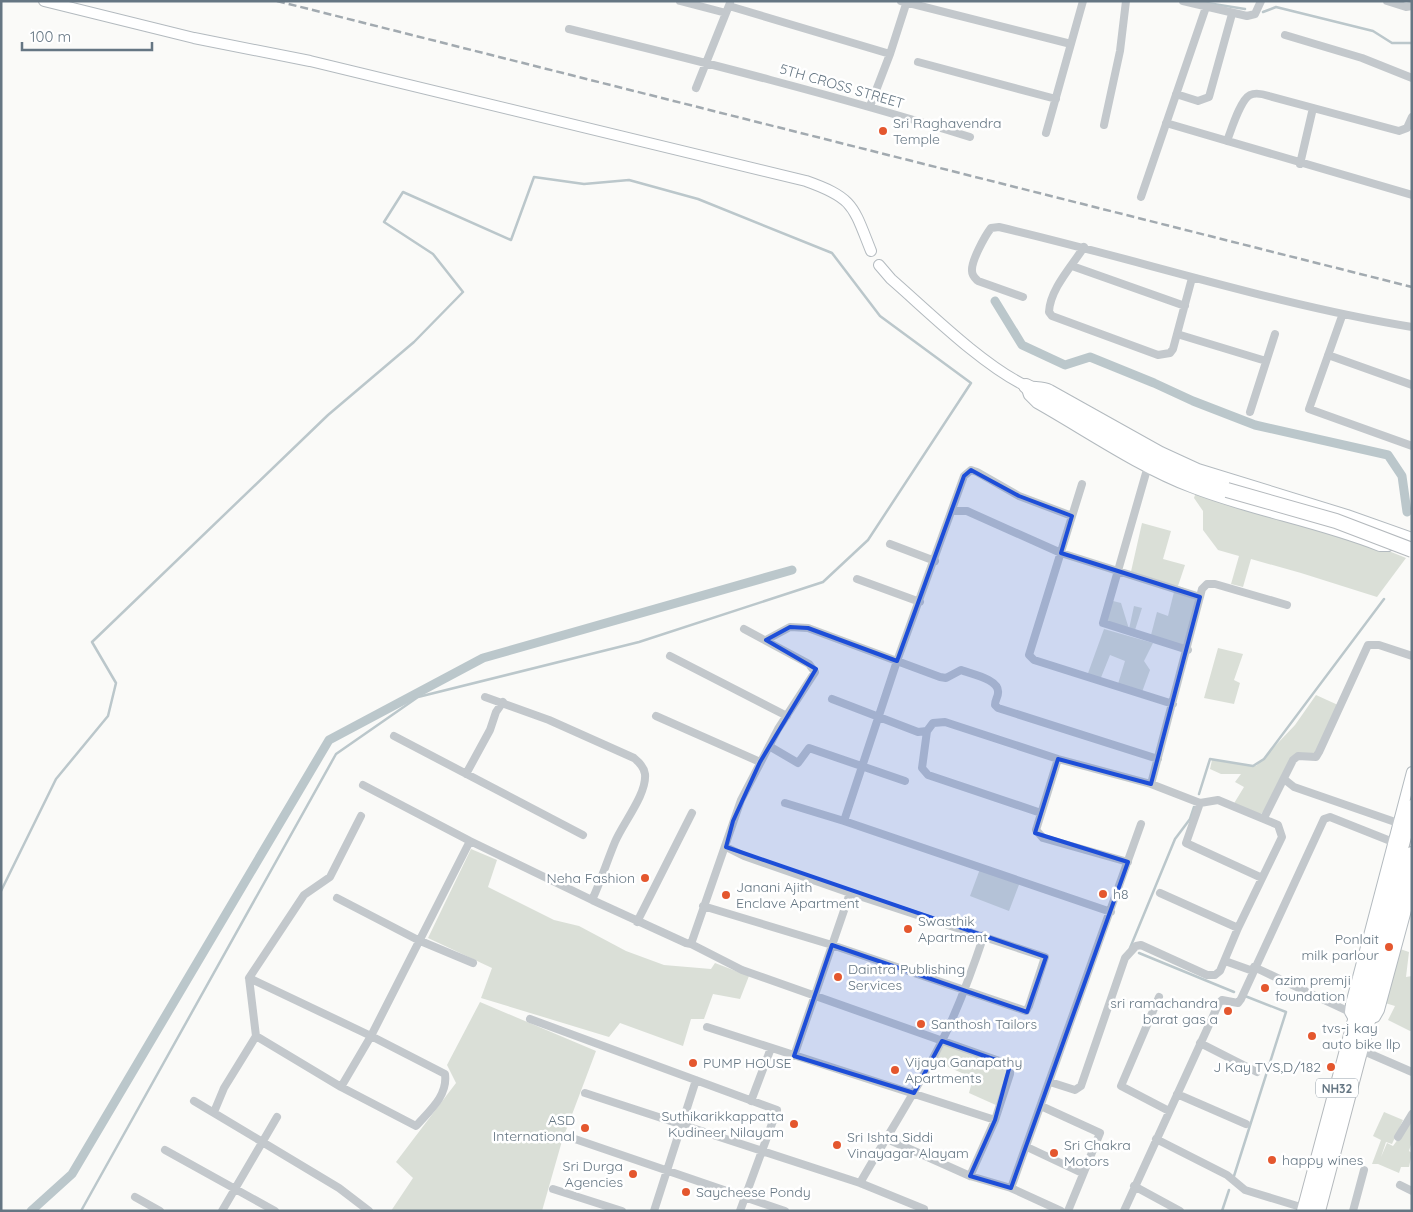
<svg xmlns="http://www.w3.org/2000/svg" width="1413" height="1212" font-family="Quicksand,sans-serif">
	<rect width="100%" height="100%" fill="#fafaf8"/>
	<path fill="#dadfd7" d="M1196,492L1330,527L1406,558L1377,597L1301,573L1251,559L1243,587L1231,584L1239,556L1218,550L1203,530V511L1194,498Z
		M1142,523L1171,531L1163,559L1185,565L1178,586L1198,593L1130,576Z
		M1174,592L1200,598L1186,650L1103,623L1109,600L1121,603L1129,629L1134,606L1142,608L1135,630L1151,635L1157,612L1168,616Z
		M1104,629L1153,643L1144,661L1150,670L1142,692L1118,684L1125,661L1110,655L1100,680L1087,676Z
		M1218,648L1243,654L1234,680L1240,683L1234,704L1204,698Z
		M1316,695L1338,705L1319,752L1298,756L1270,806L1261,814L1233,805L1244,787L1235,782L1241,774H1221L1210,769L1212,760L1256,766L1295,725Z
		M471,849L497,860L488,887L554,920L579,926L626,951L664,965L711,969L715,963L749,976L740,999L713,994L704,1019H691L683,1046L620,1023L609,1037L481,998L492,968L428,938Z
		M980,869L1020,882L1009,911L970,896Z
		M1400,949L1409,952L1406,977L1412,976V1031H1410L1388,1020L1395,1006L1385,1003Z
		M480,1002L596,1051L562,1141L542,1211H391L413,1178L396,1162L456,1083L447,1065Z
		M945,1044L1008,1068L998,1106L969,1093L973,1078L935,1061Z
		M1384,1112L1403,1120L1392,1144L1386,1142L1381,1157L1387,1143L1393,1146L1412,1120V1141L1409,1151L1412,1153L1409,1167H1401L1399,1173L1378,1164H1372L1381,1140L1373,1136Z"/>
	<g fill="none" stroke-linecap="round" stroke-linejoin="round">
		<path stroke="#bbc7cb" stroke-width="2.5" d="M1201,2L1245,9
			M1263,12L1276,7L1373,31L1392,43H1412
			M1199,794L1210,759L1253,766L1264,759L1384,599
			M1,891L56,779L108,716L116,683L92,642L328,415L414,342L463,292L433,254L384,222L403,192L511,240L534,177L584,184L629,180L698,199L832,253L880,316L971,383L868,540L823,582L639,642L418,697L336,754L81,1211
			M1130,948L1175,839L1190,819L1194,807
			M1139,953L1234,992
			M1234,1176L1286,1012L1245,996
			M1222,1211L1229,1190"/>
		<path stroke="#bbc7cb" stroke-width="9" d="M995,301L1022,345L1065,365L1090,357L1154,383L1193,401L1255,425L1388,455L1402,476L1407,512
			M31,1211L72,1174L329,740L483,658L792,570"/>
		<defs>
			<path id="secondary" d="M44,1L194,38L310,61L806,181C854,198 853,206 871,251
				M879,265L891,279C929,312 980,363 1024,385C1032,388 1042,386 1050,390L1161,452L1198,469L1347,515L1412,538
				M1026,386L1029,395L1037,403C1085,430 1140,468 1191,487C1252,511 1317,521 1380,546H1388L1393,543
				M1369,1019L1375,1017L1379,1010L1412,888
				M1355,1021L1350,1012L1351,1004L1412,772"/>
			<path id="highway" d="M1026,386C1093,422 1155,465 1227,490
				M1304,1211L1412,807
				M1318,1211L1412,854"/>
		</defs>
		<use href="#secondary" stroke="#b3babf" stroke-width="12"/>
		<use href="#highway" stroke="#b4b9bd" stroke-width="16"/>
		<path stroke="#c3c8cc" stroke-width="8" d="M680,1L726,13
			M901,1L1071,44
			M1183,1L1247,16L1255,14L1261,1
			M1387,1L1406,7L1412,6
			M729,6L890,54
			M569,29C704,62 838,96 970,137
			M1285,35L1362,58L1412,78
			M918,62L1056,99
			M696,88L730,3
			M1176,94L1198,101L1209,97L1232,14
			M870,106L890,54L907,1
			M1166,123L1412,195
			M1104,125L1120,51L1126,1
			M1046,133L1083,1
			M1227,141C1231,131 1240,100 1250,95C1256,92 1263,94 1269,96L1399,131L1407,128L1412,117
			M1300,164L1313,108
			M1141,197L1206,7
			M1084,247C1072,266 1050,289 1049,312L1052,316L1158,355L1170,353L1173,349L1192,278
			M1072,266L1185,306
			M1023,297L978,281C975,278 972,276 972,271C971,261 985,236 991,228L999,227C1137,259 1272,304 1412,327
			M1342,316L1309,409L1412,446
			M1177,334L1266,361
			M1328,355L1412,385
			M1250,412L1275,334
			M1148,466L1103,623L1188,650
			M1082,484L1029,655L1034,660L1173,704
			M953,511H967L1061,553L1200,597
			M890,544L935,561
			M857,579L920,602
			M766,640L790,627L808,628L940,677L946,678L961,670C970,674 1000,679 998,693C998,697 995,700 995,705L998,708L1158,759
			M670,656L787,716
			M485,697L549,720L634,758C639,762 644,767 645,774C647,794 623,823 615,842C607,861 601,881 592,900L686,943L691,944L741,800L778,729L815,672L809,664L744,629
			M832,699L918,732L927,731L933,723L945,722L1058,759L1151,784L1200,803L1218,800L1278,825L1282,837L1238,928L1220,971L1215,975H1207L1141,945L1136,946L1125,958L1081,1086L1075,1090L1050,1082
			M656,716L760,762
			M927,731L922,768L928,775L1041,813
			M394,736L583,835
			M769,746L798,763L809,748L905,781
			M1058,759L1036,830L1043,838L1128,862
			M466,774L490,730L496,712L503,702
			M1284,779L1294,787L1398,823
			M1151,784L1202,589L1207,584H1215L1287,605
			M363,785L470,841L592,900
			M785,803L844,821L1111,912
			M1200,803L1186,843L1262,878
			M1264,818L1293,760L1298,756L1316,757L1319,752L1368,645H1379L1412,656
			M844,821L897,661L964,476L971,470L977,472L1019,496L1072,516
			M1160,893L1238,928
			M337,898L418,940L473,963
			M703,906L832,945L1026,1011L1029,1006L1045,957L850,893L744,856L726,847
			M637,922L692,813
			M691,944L742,970L1005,1063L1010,1067V1074L995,1120L970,1176
			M1225,961L1253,971
			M1254,967L1354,1014
			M249,978L371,1036L445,1074C448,1096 429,1111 416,1126L341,1087L256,1036
			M1159,997L1121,1086L1169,1111
			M530,1019L777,1110L740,1211
			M707,1027L995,1120
			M1200,1043L1257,1072
			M1359,1049L1412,1072
			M794,1056L850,893
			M341,1087L371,1036L470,841
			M585,1093L860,1183L924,1209
			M1177,1094L1246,1124
			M194,1101L339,1188L369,1211
			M751,1101L771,1048
			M1041,1106L1100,1133L1068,1211
			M214,1112L224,1088L256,1036L249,978L304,895L330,877L361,816
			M569,1137L785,1211
			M1398,1137L1412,1114
			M885,1138L970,1176L1011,1188L1061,1211
			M1156,1139L1227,1175L1245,1190L1304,1208
			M1027,1147L1082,1173
			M165,1150L275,1211
			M860,1183C887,1136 917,1090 942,1041C959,1007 972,971 984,935
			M1400,1185L1412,1191
			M1134,1186L1180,1211
			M1011,1188L1141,824
			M553,1189L622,1211
			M135,1197L160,1211
			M222,1211L277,1117
			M654,1211L696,1080
			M1124,1211L1219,1003L1222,1000L1238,1003L1241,999L1324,819L1330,817L1393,842
			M1353,1211L1364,1170"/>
		<use href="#secondary" stroke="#fff" stroke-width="10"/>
		<use href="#highway" stroke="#fff" stroke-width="14"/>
		<path stroke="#a2aab0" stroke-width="2.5" stroke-dasharray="8 4" stroke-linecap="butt" d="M277,1L1412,287"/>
		<defs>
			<path id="highway-bridge" d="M1227,490L1336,521L1412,550"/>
		</defs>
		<use href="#highway-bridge" stroke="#b4b9bd" stroke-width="16" stroke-linecap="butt"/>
		<use href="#highway-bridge" stroke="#fff" stroke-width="14"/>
	</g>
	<path fill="#1d4ed8" fill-opacity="0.2" stroke="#1d4ed8" stroke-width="4" stroke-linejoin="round" d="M971,470L1019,496L1072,516L1061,553L1200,597L1151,784L1058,759L1035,833L1128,862L1011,1188L970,1176L995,1120L1010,1065L942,1041L914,1093L794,1056L832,945L1027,1012L1046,957L726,847L733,821L760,762L816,669L766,640L790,627L808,628L897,661L964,476Z"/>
	<g fill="#e4572e" stroke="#fff" stroke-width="2">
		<circle cx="883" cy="131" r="5"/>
		<circle cx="645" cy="878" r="5"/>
		<circle cx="1103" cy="894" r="5"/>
		<circle cx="726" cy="895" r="5"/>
		<circle cx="908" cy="929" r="5"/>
		<circle cx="1389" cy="947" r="5"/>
		<circle cx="838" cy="977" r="5"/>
		<circle cx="1265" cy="988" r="5"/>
		<circle cx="1228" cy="1011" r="5"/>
		<circle cx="921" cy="1024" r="5"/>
		<circle cx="1312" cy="1036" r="5"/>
		<circle cx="693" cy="1063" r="5"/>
		<circle cx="1331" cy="1067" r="5"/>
		<circle cx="895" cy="1070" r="5"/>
		<circle cx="794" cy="1124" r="5"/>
		<circle cx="585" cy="1128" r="5"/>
		<circle cx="837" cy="1145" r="5"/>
		<circle cx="1054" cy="1153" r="5"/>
		<circle cx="1272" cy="1160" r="5"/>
		<circle cx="633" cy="1174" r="5"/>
		<circle cx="686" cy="1192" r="5"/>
	</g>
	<g text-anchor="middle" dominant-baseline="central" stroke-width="5" stroke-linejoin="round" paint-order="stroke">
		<rect fill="#fff" stroke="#939fa8" stroke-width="1" x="1316" y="1078.5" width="42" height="19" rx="4"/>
		<g font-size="12" font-weight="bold" fill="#657683">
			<text x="1337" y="1088">NH32</text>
		</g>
		<g font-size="14" fill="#657683" stroke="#fff">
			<text transform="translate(842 86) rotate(16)">5TH CROSS STREET</text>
		</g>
		<g font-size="14" fill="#657683" stroke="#fff" text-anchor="start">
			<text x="893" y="123">Sri Raghavendra<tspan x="893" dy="16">Temple</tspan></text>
			<text x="635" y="878" text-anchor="end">Neha Fashion</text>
			<text x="736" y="887">Janani Ajith<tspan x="736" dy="16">Enclave Apartment</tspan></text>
			<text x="1113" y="894">h8</text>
			<text x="918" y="921">Swasthik<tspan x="918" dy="16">Apartment</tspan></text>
			<text x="1379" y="939" text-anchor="end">Ponlait<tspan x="1379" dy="16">milk parlour</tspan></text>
			<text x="848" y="969">Daintra Publishing<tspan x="848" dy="16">Services</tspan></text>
			<text x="1275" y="980">azim premji<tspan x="1275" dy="16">foundation</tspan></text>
			<text x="1218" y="1003" text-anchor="end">sri ramachandra<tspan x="1218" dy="16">barat gas a</tspan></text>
			<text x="931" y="1024">Santhosh Tailors</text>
			<text x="1322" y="1028">tvs-j kay<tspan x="1322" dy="16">auto bike llp</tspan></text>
			<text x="905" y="1062">Vijaya Ganapathy<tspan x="905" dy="16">Apartments</tspan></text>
			<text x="703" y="1063">PUMP HOUSE</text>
			<text x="1321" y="1067" text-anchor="end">J Kay TVS,D/182</text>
			<text x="784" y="1116" text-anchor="end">Suthikarikkappatta<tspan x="784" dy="16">Kudineer Nilayam</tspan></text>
			<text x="575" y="1120" text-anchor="end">ASD<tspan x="575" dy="16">International</tspan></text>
			<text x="847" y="1137">Sri Ishta Siddi<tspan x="847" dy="16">Vinayagar Alayam</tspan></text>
			<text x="1064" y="1145">Sri Chakra<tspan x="1064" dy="16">Motors</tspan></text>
			<text x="1282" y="1160">happy wines</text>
			<text x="623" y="1166" text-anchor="end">Sri Durga<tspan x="623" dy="16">Agencies</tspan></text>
			<text x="696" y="1192">Saycheese Pondy</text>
		</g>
	</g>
	<rect width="1413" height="1212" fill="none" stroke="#657683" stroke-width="5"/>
	<path d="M22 42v8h130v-8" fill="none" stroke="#657683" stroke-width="2.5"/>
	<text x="30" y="42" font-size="15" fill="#657683" stroke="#ffffff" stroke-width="4" paint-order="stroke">100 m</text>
</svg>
